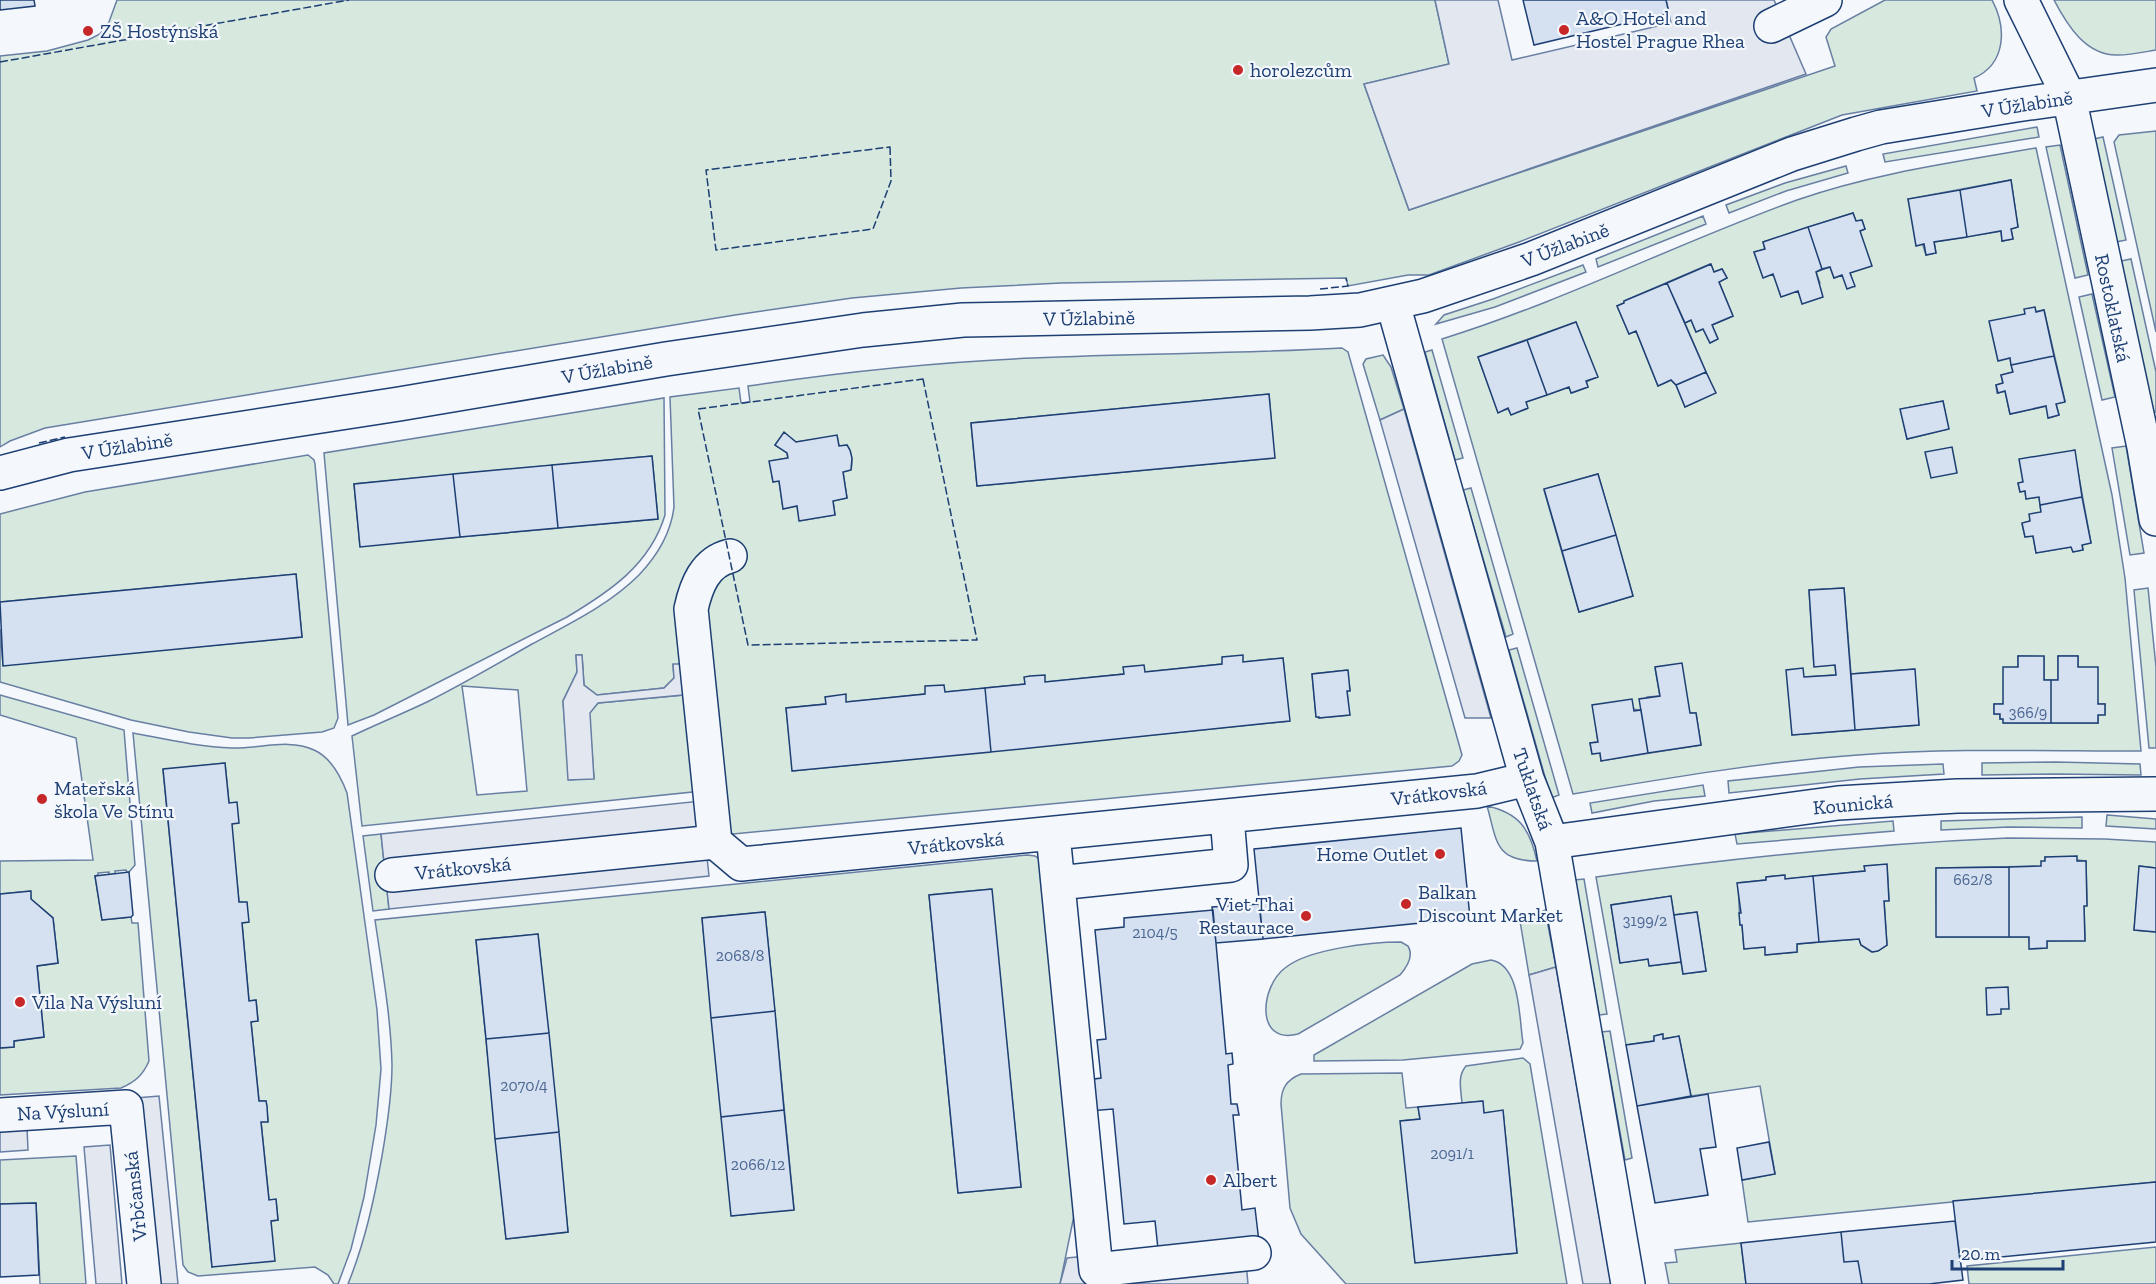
<svg xmlns="http://www.w3.org/2000/svg" width="2156" height="1284" font-family="'Zilla Slab',serif">
	<rect width="100%" height="100%" fill="#f4f7fb"/>
	<path fill="#d7e8df" stroke="#687fa3" stroke-width="1.5" fill-rule="evenodd" d="M117,0H1435L1449,64L1364,84L1409,210L1835,66L1826,37L1831,29L1885,0H1992C2007,28 2006,64 1974,78L1977,91L1842,115L1519,242L1429,275H1408L1348,286L1346,278L1061,283L961,288L852,298L735,315L45,428L10,441L0,447V56L47,51L88,40L100,34L109,22Z
		M2054,0H2156V50C2144,52 2131,55 2118,55C2086,56 2067,25 2054,0Z
		M2037,127L2039,137L1885,162L1883,154Z
		M2156,131V332L2114,142L2119,135Z
		M2103,137L2126,240L2111,243L2089,140Z
		M2060,145L2088,275L2075,278L2046,147Z
		M2036,148L2112,495L2125,578L2141,751C2047,751 1952,748 1858,755C1763,762 1668,778 1573,794L1442,339C1564,301 1678,243 1797,200C1874,173 1956,162 2036,148ZM2011,180L2018,227L2011,229L2013,239L2002,241L2001,231L1934,242L1936,253L1926,255L1908,199ZM1853,213L1856,221L1862,220L1865,229L1860,231L1850,273L1854,286L1842,275L1834,278L1830,267L1816,272L1820,283L1803,303L1798,291L1773,274L1763,277L1754,252L1765,249L1763,242ZM1710,264L1714,272L1722,269L1727,278L1719,282L1733,316L1712,325L1718,339L1710,343L1703,329L1696,332L1691,320L1685,323L1715,393L1685,407L1676,385L1671,380L1658,386L1636,331L1629,334L1617,306L1624,303V301ZM2044,310L2065,401L2056,404L2059,415L2049,418L2046,406L2010,414L2005,391L1997,393L1996,385L2003,383L2001,375L2013,372L2010,358L2025,314ZM1576,322L1597,377L1586,382L1588,387L1572,393L1569,387L1526,402L1527,409L1511,414L1508,409L1498,412L1478,357ZM1943,401L1948,429L1907,439L1901,409ZM2074,450L2091,543L2082,545L2083,550L2073,552L2071,547L2036,553L2033,536L2025,537L2022,524L2030,521L2041,512L2039,497L2026,499L2025,491H2020L2018,483L2023,482ZM1598,474L1633,596L1579,612L1544,490ZM1844,588L1851,674L1914,669L1919,725L1792,735L1804,677L1836,675L1835,665L1814,666L1809,590ZM2018,656L2044,657V680H2058V656H2078V667L2098,704H2105V714L2098,715V723H2004L2003,719H2000V714H1994V704H2003L2018,667ZM1655,668L1690,713H1696L1701,745L1601,761L1600,753L1592,754L1590,743L1598,742L1593,705L1641,710L1647,697L1660,696Z
		M1846,166L1848,173L1786,191L1729,213L1726,205L1785,183Z
		M1703,216L1706,224L1598,267L1596,259Z
		M2131,259L2156,372V412L2149,413L2116,262Z
		M1583,265L1586,272L1495,307L1436,324L1444,315L1493,299Z
		M2092,294L2115,397L2102,400L2079,297Z
		M1342,348L1348,352L1462,755L1459,761L1452,766L733,834L725,829L721,821L699,614C702,589 707,575 731,564L727,546C694,560 687,582 683,615L702,791L362,826L352,736C377,724 402,714 427,702C463,684 497,664 532,644C569,624 609,605 639,575C657,556 671,532 674,507L670,397L739,388L741,403L750,402L748,386C842,372 937,362 1033,358C1136,353 1239,354 1342,348ZM1269,394L1274,458L977,486L971,423ZM784,433L796,442L837,436L839,446L847,445C852,453 853,460 851,470L843,472L847,498L833,501L835,515L800,521L797,506L783,508L779,481L773,482L770,461L788,458L787,453L775,445ZM576,655H582L584,685L597,695L664,688L674,678L673,665L680,664L683,695L598,703L589,713L594,778L569,780L563,701L577,672ZM1283,658L1289,721L793,771L786,708L825,704L828,720L848,718L847,702L924,694L926,710L947,709L946,692L1025,684L1027,701L1047,698L1046,682L1123,674L1125,691L1146,688L1145,672L1222,664L1224,681L1245,678L1244,662ZM1347,670L1350,690L1347,691L1349,715L1319,718L1316,716L1312,674ZM462,686L518,690L527,791L477,795Z
		M1432,350L1463,458L1455,460L1425,352Z
		M1383,355L1391,367L1404,409L1380,420L1363,364L1366,359Z
		M664,398L665,515C650,565 609,592 567,617L374,715L348,725L324,453ZM652,456L658,519L360,546L354,484Z
		M2126,446L2144,553L2130,555L2112,448Z
		M308,455L314,460L315,464L338,718L334,728L322,732L249,738H232L189,732L131,720L0,682V629L3,665L302,637L296,574L0,602V514L85,492Z
		M1471,488L1513,634L1506,637L1463,490Z
		M2148,588L2156,667V748H2149L2134,590Z
		M1517,648L1559,795L1551,798L1509,650Z
		M0,695L124,730L135,865L129,872H127L126,870L115,871V874L109,875V872L98,873V875L95,876L102,920L131,917L132,923H138L149,1061C143,1075 135,1082 121,1088L0,1095V1048L14,1047V1041L44,1037L37,966L58,963L53,918L31,899L30,891L0,894V861L93,860L76,738L0,715Z
		M133,733C165,739 199,747 232,748C259,749 289,738 314,750C330,757 341,777 347,793L377,1010L381,1069L376,1125L364,1197L351,1249L338,1284H334L328,1275L315,1267L198,1276L188,1272L183,1265ZM225,763L239,902L247,903L242,923L249,1001L256,1000L258,1020L251,1022L259,1101H266L268,1121L261,1122L269,1200H276L278,1220L271,1221L212,1267L163,770Z
		M2056,762L2140,764L2141,775L2056,774L1982,775V763Z
		M1943,764L1944,774L1860,779L1729,793L1728,781L1859,767Z
		M1703,785L1705,796L1654,801L1592,813L1590,803Z
		M1487,806C1520,813 1530,830 1537,861C1494,861 1497,840 1487,806Z
		M2107,815L2156,819V829L2106,826Z
		M2082,817V828L2009,827L1941,830V821Z
		M1893,821L1894,831L1737,844L1735,834Z
		M381,834L389,909L373,911L363,836Z
		M2008,838L2105,839L2156,842V868L2140,866L2134,930L2156,932V1182L1748,1222L1742,1180L1775,1174L1760,1086L1691,1096L1679,1036L1663,1039L1662,1034L1654,1036V1041L1626,1045L1596,877C1733,858 1870,844 2008,838ZM2045,857L2086,861L2087,905L2084,906L2085,940L2047,941V948L2030,949L2029,937H1937L1936,868L2041,866L2045,861ZM1887,865L1889,900L1884,901L1887,945L1877,951L1872,952L1861,945L1859,939L1797,944V952L1766,955L1765,947L1744,949L1742,925H1740L1738,883L1766,880V877L1784,875L1785,879L1865,871V866ZM1671,896L1674,915L1697,912L1706,971L1683,974L1681,962L1650,966L1648,959L1620,963L1611,905Z
		M1027,855L1035,856L1042,861L1077,1201L1060,1284H348C365,1242 374,1200 382,1156C387,1127 392,1096 392,1065C391,1017 382,968 375,920ZM991,889L1021,1187L958,1193L929,895ZM765,912L794,1209L732,1216L702,918ZM538,934L568,1232L506,1239L476,940Z
		M1584,879L1607,1014L1599,1015L1575,880Z
		M1545,910L1556,967L1529,975L1520,921Z
		M1401,942L1408,946C1414,956 1407,967 1400,975L1298,1034C1255,1045 1260,987 1285,968C1308,949 1371,942 1401,942Z
		M1491,960C1521,965 1519,1019 1523,1043L1520,1049L1403,1060L1314,1061V1055L1472,964Z
		M1610,1031L1632,1158L1625,1160L1602,1032Z
		M1523,1058L1530,1064L1567,1284H1346L1301,1234L1290,1208L1281,1104C1281,1089 1286,1080 1301,1074L1402,1073L1406,1108L1418,1107L1420,1119L1401,1121L1415,1262L1517,1253L1503,1111L1484,1113L1482,1101L1462,1103C1461,1090 1457,1076 1466,1066Z
		M76,1156L86,1284H40L36,1203L0,1204V1160Z
		M1741,1243L1746,1284H1669L1665,1263L1677,1262L1675,1250Z
		M2156,1247V1284H1969L1967,1266Z"/>
	<path fill="#e3e8f0" stroke="#687fa3" stroke-width="1.5" d="M1435,0H1498L1512,60L1671,23L1666,0H1774L1806,74L1409,210L1364,84L1449,64Z
		M1404,409L1491,718H1465L1380,420Z
		M576,655H582L584,685L597,695L664,688L674,678L673,664H680L683,695L598,703L590,713L594,779L568,780L563,701L577,672Z
		M701,801L709,876L389,909L381,834Z
		M1556,967L1611,1284H1583L1529,975Z
		M159,1096L178,1284H154L136,1098Z
		M27,1128L28,1150L0,1152V1130Z
		M110,1145L122,1284H96L84,1147Z
		M1244,1241L1248,1284H1060L1067,1258Z"/>
	<path fill="#d5e0f0" stroke="#1d3f73" stroke-width="1.5" d="M0,0H34L35,6L0,10Z
		M1523,0H1666L1669,13L1534,45Z
		M2011,180L2018,227L2011,229L2013,239L2002,241L2001,231L1967,237L1960,190Z
		M1960,190L1967,237L1934,242L1936,253L1926,255L1924,244L1916,246L1908,199Z
		M1853,213L1856,221L1862,220L1865,229L1860,231L1872,266L1850,273L1855,286L1847,289L1842,275L1834,278L1830,267L1822,269L1808,227Z
		M1808,227L1822,269L1816,272L1823,297L1802,304L1798,291L1781,297L1773,274L1763,278L1754,252L1765,249L1763,242Z
		M1711,264L1714,272L1722,269L1727,278L1719,282L1733,316L1712,325L1718,339L1710,343L1703,329L1696,332L1691,320L1685,323L1667,283Z
		M1667,283L1706,372L1676,385L1671,380L1658,386L1636,331L1629,334L1617,306L1624,303V301Z
		M2035,307L2036,312L2044,310L2054,356L2011,365L2010,358L1998,361L1989,321L2025,314L2024,309Z
		M1576,322L1598,377L1586,381L1588,387L1571,393L1569,387L1547,395L1527,340Z
		M1527,340L1547,395L1526,402L1528,408L1511,415L1508,408L1498,413L1478,357Z
		M2054,356L2065,402L2056,404L2059,415L2048,418L2046,406L2010,414L2005,391L1998,393L1996,385L2003,383L2001,375L2013,372L2011,365Z
		M1706,372L1716,393L1685,407L1676,385Z
		M1269,394L1275,458L977,486L971,423Z
		M1943,401L1949,429L1907,439L1900,409Z
		M784,432L796,442L837,435L839,446L847,445L850,450L852,458L851,470L843,472L847,498L833,501L835,515L799,521L797,506L783,509L779,481L773,482L769,461L788,458L787,453L775,445Z
		M1952,447L1957,473L1931,478L1925,452Z
		M2075,450L2082,497L2040,505L2039,497L2026,499L2025,491L2020,492L2018,483L2023,482L2019,459Z
		M652,456L658,519L558,528L552,465Z
		M552,465L558,528L460,537L453,474Z
		M453,474L460,537L360,547L354,484Z
		M1598,474L1616,535L1562,551L1544,489Z
		M2082,497L2091,543L2082,545L2083,550L2073,552L2071,547L2036,553L2033,536L2025,537L2022,523L2030,521L2029,514L2041,512L2040,505Z
		M1616,535L1633,596L1579,612L1562,551Z
		M296,574L302,637L3,666L0,602Z
		M1844,588L1855,730L1792,735L1786,670L1803,668L1804,677L1836,675L1835,665L1814,667L1809,590Z
		M1243,655V662L1283,658L1290,721L991,752L985,688L1025,684L1024,677L1030,676L1045,675V682L1124,674L1123,667L1134,666L1144,665L1145,672L1222,664V657Z
		M2018,656H2044V680H2051V723H2003V719H2000V714H1994V704H2003V667H2018Z
		M2058,656H2078V667H2098V704H2105V715H2098V723H2051V680H2058Z
		M1682,663L1690,713H1696L1701,745L1648,753L1639,699L1660,696L1655,667Z
		M1915,669L1919,725L1855,730L1851,674Z
		M1348,670L1350,691H1347L1350,715L1319,718V717H1316L1312,674Z
		M944,685L945,692L985,688L991,752L792,771L786,708L826,704L825,697L846,694V702L925,694V686Z
		M1632,699L1634,711L1641,710L1648,753L1601,761L1600,753L1592,754L1590,743L1598,742L1592,705Z
		M225,763L229,803L237,802L239,823L232,824L239,902H247L249,922L242,923L249,1001L256,1000L258,1021L251,1022L259,1101H266L267,1106L268,1122H261L269,1200L276,1199L278,1220L271,1221L275,1261L212,1267L163,769Z
		M1461,828L1470,918L1263,939L1254,849Z
		M2077,856V861H2086L2087,906H2084L2085,941H2047V948L2029,949V937H2009V867L2041,866V861H2045V857Z
		M1887,864L1889,901H1884L1887,945L1878,951L1872,952L1861,945L1859,939L1819,942L1813,876L1865,871L1864,866Z
		M2139,866L2156,868V932L2134,930Z
		M2009,867V937H1936V868Z
		M129,872L133,915L131,917L102,920L95,876Z
		M1785,875V879L1813,876L1819,942L1797,944V952L1765,955V947L1744,949L1742,925H1740L1739,913H1741L1737,883L1766,880V877Z
		M992,889L1021,1187L958,1193L929,895Z
		M31,891V899L53,918L58,963L37,966L44,1037L14,1041V1047L0,1048V894Z
		M1671,896L1681,962L1649,966L1648,959L1620,963L1611,905Z
		M1259,904L1263,939L1216,943L1212,907Z
		M1213,910L1226,1054L1232,1053L1233,1064L1228,1065L1231,1104H1237L1239,1115H1233L1242,1210L1255,1208L1259,1242L1158,1249L1155,1221L1124,1224L1113,1109L1089,1111L1087,1080L1101,1078L1097,1040L1106,1039L1095,930L1124,927V918Z
		M765,912L775,1011L711,1018L702,918Z
		M1697,912L1706,971L1683,974L1674,915Z
		M538,934L549,1033L486,1039L476,940Z
		M2008,987L2009,1009H2001V1014L1987,1015L1986,988Z
		M775,1011L784,1110L721,1117L711,1018Z
		M549,1033L559,1132L495,1139L486,1039Z
		M1663,1034V1039L1679,1036L1691,1096L1637,1106L1626,1045L1654,1041V1036Z
		M1708,1094L1716,1147L1700,1149L1708,1195L1655,1203L1637,1106Z
		M1483,1101L1484,1113L1503,1110L1517,1253L1415,1263L1400,1121L1420,1119L1418,1107Z
		M784,1110L794,1210L731,1216L721,1117Z
		M559,1132L568,1232L506,1239L495,1139Z
		M1769,1142L1775,1174L1742,1180L1737,1148Z
		M2156,1182V1242L1960,1261L1953,1201Z
		M36,1203L39,1275L0,1277V1204Z
		M1955,1221L1963,1280L1929,1284H1862L1858,1261L1844,1262L1841,1232Z
		M1841,1232L1844,1262L1858,1261L1862,1284H1746L1741,1243Z"/>
	<g fill="none" stroke-linecap="round" stroke-linejoin="round">
		<defs>
			<path id="minor" d="M2021,0L2069,97L2144,447L2156,519
				M1771,26L1825,0
				M1393,304L1527,779L1552,842L1628,1284
				M0,473L69,455L399,404L666,359L863,330L963,320L1310,313L1360,310L1423,296L1531,259L1792,154L1856,134L1881,127L2016,105L2156,85
				M1053,834L1096,1270L1254,1253
				M715,842L691,609C696,586 705,562 730,556
				M1552,842L1838,803L1957,796L2156,794
				M392,875L715,842L741,864L1477,791L1527,779
				M1058,883L1231,865L1227,817
				M0,1115L126,1107L144,1284"/>
		</defs>
		<use href="#minor" stroke="#1d3f73" stroke-width="36"/>
		<use href="#minor" stroke="#f4f7fb" stroke-width="33"/>
		<path stroke="#1d3f73" stroke-width="1.5" stroke-dasharray="8 3" stroke-linecap="butt" d="M0,62L349,0
			M890,147L891,181L873,229L716,250L706,170Z
			M1320,289L1348,286L1346,278
			M923,379L977,640L748,645L698,409Z
			M39,443L65,437"/>
	</g>
	<g fill="#c62828" stroke="#f4f7fb" stroke-width="2">
		<circle cx="1564" cy="30" r="6"/>
		<circle cx="88" cy="31" r="6"/>
		<circle cx="1238" cy="70" r="6"/>
		<circle cx="42" cy="799" r="6"/>
		<circle cx="1440" cy="854" r="6"/>
		<circle cx="1406" cy="904" r="6"/>
		<circle cx="1306" cy="916" r="6"/>
		<circle cx="20" cy="1002" r="6"/>
		<circle cx="1211" cy="1180" r="6"/>
	</g>
	<g text-anchor="middle" dominant-baseline="central" stroke-width="4.5" stroke-linejoin="round" paint-order="stroke">
		<g font-size="16" fill="#4b6792">
			<text x="2028" y="712">366/9</text>
			<text x="1973" y="879">662/8</text>
			<text x="1645" y="920">3199/2</text>
			<text x="1155" y="932">2104/5</text>
			<text x="740" y="955">2068/8</text>
			<text x="524" y="1085">2070/4</text>
			<text x="1452" y="1153">2091/1</text>
			<text x="758" y="1164">2066/12</text>
		</g>
		<g font-size="20" fill="#1d3f73" stroke="#f4f7fb" text-anchor="start">
			<text x="1576" y="18">A&amp;O Hotel and<tspan x="1576" dy="23">Hostel Prague Rhea</tspan></text>
			<text x="100" y="31">ZŠ Hostýnská</text>
			<text x="1250" y="70">horolezcům</text>
			<text x="54" y="788">Mateřská<tspan x="54" dy="23">škola Ve Stínu</tspan></text>
			<text x="1428" y="854" text-anchor="end">Home Outlet</text>
			<text x="1418" y="892">Balkan<tspan x="1418" dy="23">Discount Market</tspan></text>
			<text x="1294" y="904" text-anchor="end">Viet Thai<tspan x="1294" dy="23">Restaurace</tspan></text>
			<text x="32" y="1002">Vila Na Výsluní</text>
			<text x="1223" y="1180">Albert</text>
		</g>
		<g font-size="20" fill="#1d3f73" stroke="#f4f7fb">
			<text transform="translate(2027 104) rotate(-9)">V Úžlabině</text>
			<text transform="translate(1565 245) rotate(-21)">V Úžlabině</text>
			<text transform="translate(2113 308) rotate(78)">Rostoklatská</text>
			<text transform="translate(1089 318) rotate(-1)">V Úžlabině</text>
			<text transform="translate(607 369) rotate(-10)">V Úžlabině</text>
			<text transform="translate(127 446) rotate(-9)">V Úžlabině</text>
			<text transform="translate(1533 789) rotate(71)">Tuklatská</text>
			<text transform="translate(1439 793) rotate(-7)">Vrátkovská</text>
			<text transform="translate(1853 804) rotate(-5)">Kounická</text>
			<text transform="translate(956 843) rotate(-6)">Vrátkovská</text>
			<text transform="translate(463 868) rotate(-6)">Vrátkovská</text>
			<text transform="translate(63 1111) rotate(-3)">Na Výsluní</text>
			<text transform="translate(135 1196) rotate(-96)">Vrbčanská</text>
		</g>
	</g>
	<path d="M1952 1260v9h111v-9" fill="none" stroke="#1d3f73" stroke-width="3"/>
	<text x="1961" y="1260" font-size="18" fill="#1d3f73" stroke="#f4f7fb" stroke-width="4.5" paint-order="stroke">20 m</text>
</svg>
